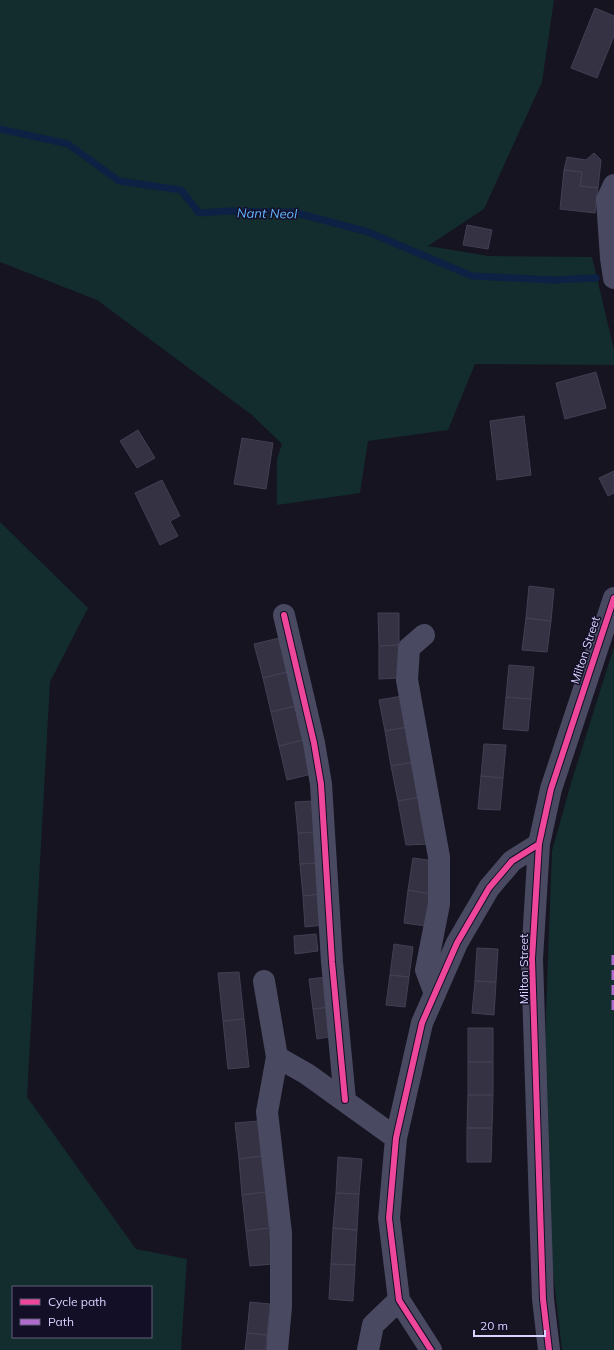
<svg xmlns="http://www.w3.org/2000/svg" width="614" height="1350" font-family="Mulish,sans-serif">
	<rect width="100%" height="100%" fill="#161421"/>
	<path fill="#132c2d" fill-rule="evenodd" d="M0,0H554L542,82L484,209L428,246L489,256L592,257L614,350V365L475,364L448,430L368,441L360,493L277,505V459L282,444L252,415L97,300L0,262Z
		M0,522L88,608L50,682L27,1097L136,1249L187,1259L181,1350H0ZM13,1287H151V1337H13Z
		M614,647V1350H562L547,1219L545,1040L552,851L571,783Z"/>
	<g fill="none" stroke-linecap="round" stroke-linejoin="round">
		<path stroke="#0d2144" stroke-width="7" d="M0,129L68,144L119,181L181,190L199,213L230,211L293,212L368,232L472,276L553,280L596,278"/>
	</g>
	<path fill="#343243" stroke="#433f54" d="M595,8L614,16V36L597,78L571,68Z
		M594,153L601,160L598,188L580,186L582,172L564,170L567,157L586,160Z
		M564,170L582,172L580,186L598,188L595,213L560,209Z
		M467,225L492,230L488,249L463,245Z
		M596,372L606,408L565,419L556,383Z
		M524,416L531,475L497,480L490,421Z
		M138,430L155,458L137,468L120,441Z
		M242,438L273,443L266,489L234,484Z
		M614,471V493L608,496L599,478Z
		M162,480L180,516L170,521L178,536L160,545L135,493Z
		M529,586L554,589L551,621L526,618Z
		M378,613H399V645L379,646Z
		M526,618L551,621L547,652L522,650Z
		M279,638L287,672L263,678L254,644Z
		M399,645L400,678L379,679V646Z
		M509,665L534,667L531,699L506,697Z
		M287,672L295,706L271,712L263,678Z
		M402,696L408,727L385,731L379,700Z
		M506,697L531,699L528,731L503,729Z
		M295,706L303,740L279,746L271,712Z
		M408,727L414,762L391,766L385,731Z
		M303,740L312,774L287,780L279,746Z
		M484,744L506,745L503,778L481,776Z
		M414,762L421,797L398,801L391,766Z
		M481,776L503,778L500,810L478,809Z
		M421,797L429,844L406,845L398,801Z
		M314,801L316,832L298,833L295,802Z
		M316,832L319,863L300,864L298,833Z
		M413,858L435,861L430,894L408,890Z
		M319,863L321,894L303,896L300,864Z
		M408,890L430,894L426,926L404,923Z
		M321,894L324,925L305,927L303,896Z
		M316,934L318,951L295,954L294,936Z
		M394,944L413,947L409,977L390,975Z
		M477,948L498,949L496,982L475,981Z
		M239,972L244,1019L223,1021L218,973Z
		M390,975L409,977L405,1007L386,1005Z
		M327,977L331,1007L313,1009L309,979Z
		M475,981L496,982L494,1015L472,1013Z
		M331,1007L335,1036L317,1039L313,1009Z
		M244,1019L249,1067L228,1069L223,1021Z
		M468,1028H493V1062H468Z
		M468,1062H493V1095H468Z
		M468,1095H493L492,1128H467Z
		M259,1121L262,1156L239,1159L235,1123Z
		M467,1128H492L491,1162H467Z
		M262,1156L266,1192L242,1195L239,1159Z
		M338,1157L362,1159L359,1194L336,1193Z
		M266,1192L269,1228L246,1231L242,1195Z
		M336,1193L359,1194L357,1230L333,1228Z
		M269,1228L273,1264L250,1266L246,1231Z
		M333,1228L357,1230L355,1265L331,1264Z
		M331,1264L355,1265L353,1301L329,1299Z
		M250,1302L270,1304L267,1335L247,1333Z
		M247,1333L267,1335L265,1350H245Z"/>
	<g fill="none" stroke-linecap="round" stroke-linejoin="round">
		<path stroke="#4a4962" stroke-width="22" d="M614,185L607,200L611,258L614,278
			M284,615L314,743L321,784L332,962L345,1100
			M424,635L409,648L407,680L439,857V904L426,970L435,994
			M264,981L277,1057L267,1112L281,1233V1307L277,1350
			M277,1057L307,1074L396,1138
			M368,1350L373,1325L399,1300
			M431,1350L399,1300L389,1218L396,1138L422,1023L457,943L489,888L512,861L539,844
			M549,1350L543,1299L532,959L539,844L551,789L614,598"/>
		<path stroke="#b06ccc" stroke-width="5" stroke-dasharray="10 5" stroke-linecap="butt" d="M614,955V1015"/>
		<defs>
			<path id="cycleway" d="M284,615L314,743L321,784L332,962L345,1100
				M431,1350L399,1300L389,1218L396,1138L422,1023L457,943L489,888L512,861L539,844
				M549,1350L543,1299L532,959L539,844L551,789L614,598"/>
		</defs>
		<use href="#cycleway" stroke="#130f26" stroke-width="8"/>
		<use href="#cycleway" stroke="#ed469a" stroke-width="6"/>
	</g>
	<g text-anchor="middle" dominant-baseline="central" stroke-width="3" stroke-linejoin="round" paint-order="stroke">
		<g font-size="12" fill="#d9d4ff" stroke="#130f26">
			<text transform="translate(585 650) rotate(-72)">Milton Street</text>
			<text transform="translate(523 969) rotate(-90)">Milton Street</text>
		</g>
		<g font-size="13" font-style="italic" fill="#62b6ff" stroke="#130f26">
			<text transform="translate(267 213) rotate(1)">Nant Neol</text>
		</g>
	</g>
	<rect x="12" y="1286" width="140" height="52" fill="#130f26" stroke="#625e7d"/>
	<rect x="20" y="1299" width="20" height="6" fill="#ed469a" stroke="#625e7d"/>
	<text x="48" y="1306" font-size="12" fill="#d9d4ff">Cycle path</text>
	<rect x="20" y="1319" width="20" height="6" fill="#b06ccc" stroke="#625e7d"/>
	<text x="48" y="1326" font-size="12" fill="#d9d4ff">Path</text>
	<path d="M474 1330v6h71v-6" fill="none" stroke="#d9d4ff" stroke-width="2"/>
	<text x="480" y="1330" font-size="12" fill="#d9d4ff" stroke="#130f26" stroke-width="3" paint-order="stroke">20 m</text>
</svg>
